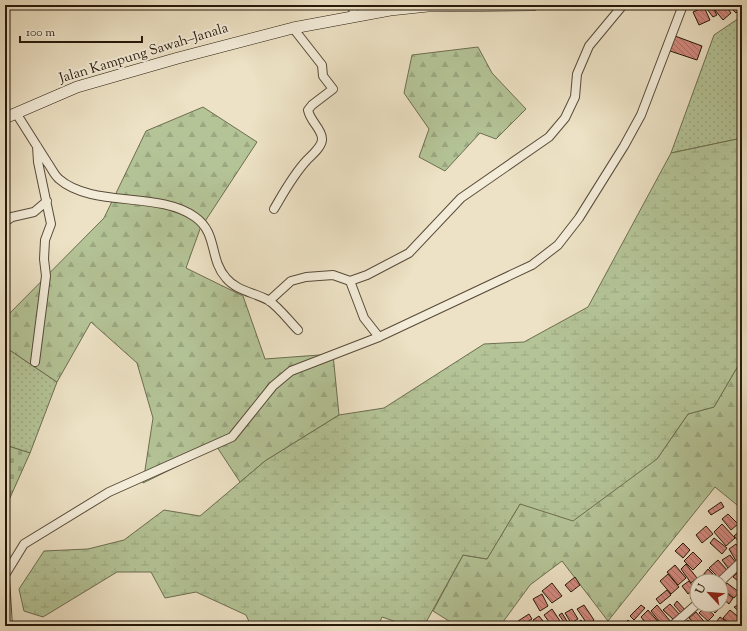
<svg xmlns="http://www.w3.org/2000/svg" width="747" height="631" font-family="'Sorts Mill Goudy',serif">
	<defs>
		<pattern id="grass-dots" width="8" height="8" patternUnits="userSpaceOnUse"><rect width="8" height="8" fill="#b4c497"/><path d="M2 2h.1M6 6h.1" fill="none" stroke="#9ba881" stroke-width="1.8" stroke-linecap="round"/></pattern>
		<pattern id="forest-firs" width="22" height="20" patternUnits="userSpaceOnUse"><rect width="22" height="20" fill="#b4c497"/><path d="M5 1l3.5 6h-7zM16 11l3.5 6h-7z" fill="#9ba881"/></pattern>
		<pattern id="wetland-marsh" width="20" height="14" patternUnits="userSpaceOnUse"><rect width="20" height="14" fill="#b4c497"/><path d="M1 5h8M5 5V1M11 12h8M15 12V8" fill="none" stroke="#9ba881"/></pattern>
		<pattern id="cemetery-stones" width="16" height="16" patternUnits="userSpaceOnUse"><rect width="16" height="16" fill="#b4c497"/><path d="M2 7V4a2 2 0 0 1 4 0v3zM10 15v-3a2 2 0 0 1 4 0v3z" fill="#9ba881"/></pattern>
		<pattern id="building-back-hatch" width="6" height="6" patternUnits="userSpaceOnUse"><rect width="6" height="6" fill="#d48b81"/><path d="M-1 5l2 2M0 0l6 6M5-1l2 2" fill="none" stroke="#ac7168"/></pattern>
	</defs>
	<rect width="100%" height="100%" fill="#ede2c5"/>
	<filter id="stains"><feTurbulence type="fractalNoise" baseFrequency=".005" numOctaves="4"/><feColorMatrix values="0 0 0 0 .2 0 0 0 0 .09 0 0 0 0 .02 0 0 0 .5 -.17"/></filter>
	<radialGradient id="worn" r=".72"><stop offset=".6" stop-color="#630" stop-opacity="0"/><stop offset="1" stop-color="#630" stop-opacity=".3"/></radialGradient>
	<path fill="url(#grass-dots)" stroke="#6d6e50" d="M742,16V138L671,153L714,35Z
		M5,347L57,382L30,453L5,445Z"/>
	<path fill="url(#forest-firs)" stroke="#6d6e50" d="M478,47L492,73L526,109L496,139L480,133L445,171L419,157L429,129L404,93L412,55Z
		M203,107L257,142L200,229L186,268L243,296L265,359L333,354L339,415L265,461L240,482L217,447L143,483L153,418L137,363L91,322L57,382L5,347V318L104,218L146,131Z
		M742,359V509L715,487L608,621L562,561L530,585L500,626H457L433,611L463,555L487,559L520,504L657,459L688,414L714,407Z"/>
	<path fill="url(#wetland-marsh)" stroke="#6d6e50" d="M742,138V359L714,407L688,414L657,459L573,521L520,504L487,559L463,555L424,626H408L382,617L378,626H251L246,615L196,592L165,598L151,572H117L43,617L24,611L19,589L44,551L88,549L124,540L164,510L200,516L265,461L339,415L384,408L484,344L524,342L588,307L671,153Z"/>
	<path fill="url(#cemetery-stones)" stroke="#6d6e50" d="M5,445L30,453L5,509Z"/>
	<path fill="url(#building-back-hatch)" stroke="#26190a" d="M711,5H725L731,13L723,20Z
		M728,5H742V7L736,13Z
		M712,6L717,15L713,17L707,9Z
		M704,7L710,20L699,25L693,12Z
		M675,36L702,46L697,60L670,51Z
		M721,502L724,507L711,515L708,511Z
		M728,514L738,524L731,530L722,519Z
		M722,524L735,538L726,546L714,532Z
		M706,526L713,534L702,543L696,535Z
		M742,529V546L734,536Z
		M714,538L727,548L722,554L710,543Z
		M683,543L690,550L683,558L675,551Z
		M736,544L742,552V557L736,561L729,549Z
		M693,552L702,561L693,570L684,561Z
		M730,555L736,563L728,568L722,560Z
		M718,560L728,571L720,579L709,568Z
		M686,564L697,578L691,583L681,569Z
		M675,565L686,578L678,585L667,572Z
		M708,569L717,578L714,581H710L703,575Z
		M740,570L742,572V584L733,577Z
		M668,574L679,587L671,594L660,581Z
		M575,577L580,585L571,592L565,585Z
		M689,581L695,589L688,594L682,586Z
		M552,583L562,596L552,603L542,591Z
		M727,583L739,592L734,598L723,589Z
		M721,589L733,598L729,604L721,597Z
		M667,590L671,595L660,604L656,599Z
		M697,590V600L695,603L690,598Z
		M542,594L548,606L540,611L533,599Z
		M677,601L686,611L682,614L674,605Z
		M670,604L681,616L675,621L663,610Z
		M740,604L742,605V614L734,607Z
		M584,605L594,620L588,625L577,609Z
		M641,605L645,608L634,620L630,616Z
		M657,605L671,622L666,626H663L651,611Z
		M707,605H719L721,607L715,613Z
		M705,607L714,615L708,621L699,613Z
		M552,609L562,624L560,626H552L544,615Z
		M572,609L578,619L571,623L565,613Z
		M648,610L662,626H648L641,617Z
		M730,610L742,620L739,626H733L723,618Z
		M696,612L708,626H696L689,618Z
		M562,613L567,621L564,622L559,615Z
		M529,614L532,619L521,626L518,621Z
		M539,616L547,626H537L533,620Z
		M720,617L731,625L730,626H724L717,621Z
		M581,620L585,626H574V625Z
		M628,620L634,626H623Z
		M688,620L695,626H683Z
		M644,622L648,626H639Z"/>
	<g fill="none" stroke-linecap="round" stroke-linejoin="round">
		<defs>
			<path id="street" d="M353,5L354,16
				M16,113C26,129 37,146 47,162C51,167 54,175 59,179C92,208 159,191 195,217C218,233 209,259 226,278C237,291 253,292 268,300C279,307 289,321 298,330
				M274,209C284,192 293,175 307,160C312,155 323,146 322,138C321,128 310,121 308,110L312,105L333,89L323,76L322,65L293,28
				M5,222L12,217L34,212L47,201
				M350,281L364,318L379,337
				M269,301L291,281L306,277L333,275L350,281L367,275L409,253L461,198L549,137L565,118L575,97L577,74L589,46L623,5
				M35,362L46,276L44,259L45,240L51,224L38,162L37,146
				M5,575L24,544L109,492L232,437L273,386L291,371L379,337L532,265L558,245L579,218L624,146L641,115L683,5
				M5,579L8,626
				M721,581L742,561
				M672,626L697,604"/>
			<path id="secondary" d="M5,118L77,87L178,58L293,28L390,10L428,6L533,5"/>
		</defs>
		<use href="#street" stroke="#584b39" stroke-width="10"/>
		<use href="#secondary" stroke="#26190a" stroke-width="12"/>
		<use href="#street" stroke="#f3ecd9" stroke-width="8"/>
		<use href="#secondary" stroke="#f3ecd9" stroke-width="11"/>
	</g>
	<g text-anchor="middle" dominant-baseline="central" stroke-width="4" stroke-linejoin="round" paint-order="stroke">
		<g font-size="14" fill="#26190a" stroke="#f3ecd9">
			<text transform="translate(144 54) rotate(-17)">Jalan Kampung Sawah–Janala</text>
		</g>
	</g>
	<rect width="747" height="631" fill="none" stroke="#ede2c5" stroke-width="20"/>
	<rect x="6" y="6" width="735" height="619" fill="none" stroke="#26190a" stroke-width="2"/>
	<rect x="10" y="10" width="727" height="611" fill="none" stroke="#26190a"/>
	<g transform="translate(709 593) rotate(296)"><circle r="19" fill="#f3ecd9" stroke="#a19886"/>
	<path d="M0-3L7 15L0 10L-7 15Z" fill="#8f2418"/>
	<text y="-6" font-size="11" font-weight="bold" text-anchor="middle" fill="#26190a">U</text>
	</g>
	<path d="M20 36v6h122v-6" fill="none" stroke="#26190a" stroke-width="2"/>
	<text x="26" y="36" font-size="12" fill="#26190a" stroke="#f3ecd9" stroke-width="3" paint-order="stroke">100 m</text>
	<rect width="100%" height="100%" filter="url(#stains)"/>
	<rect width="100%" height="100%" fill="url(#worn)"/>
</svg>
